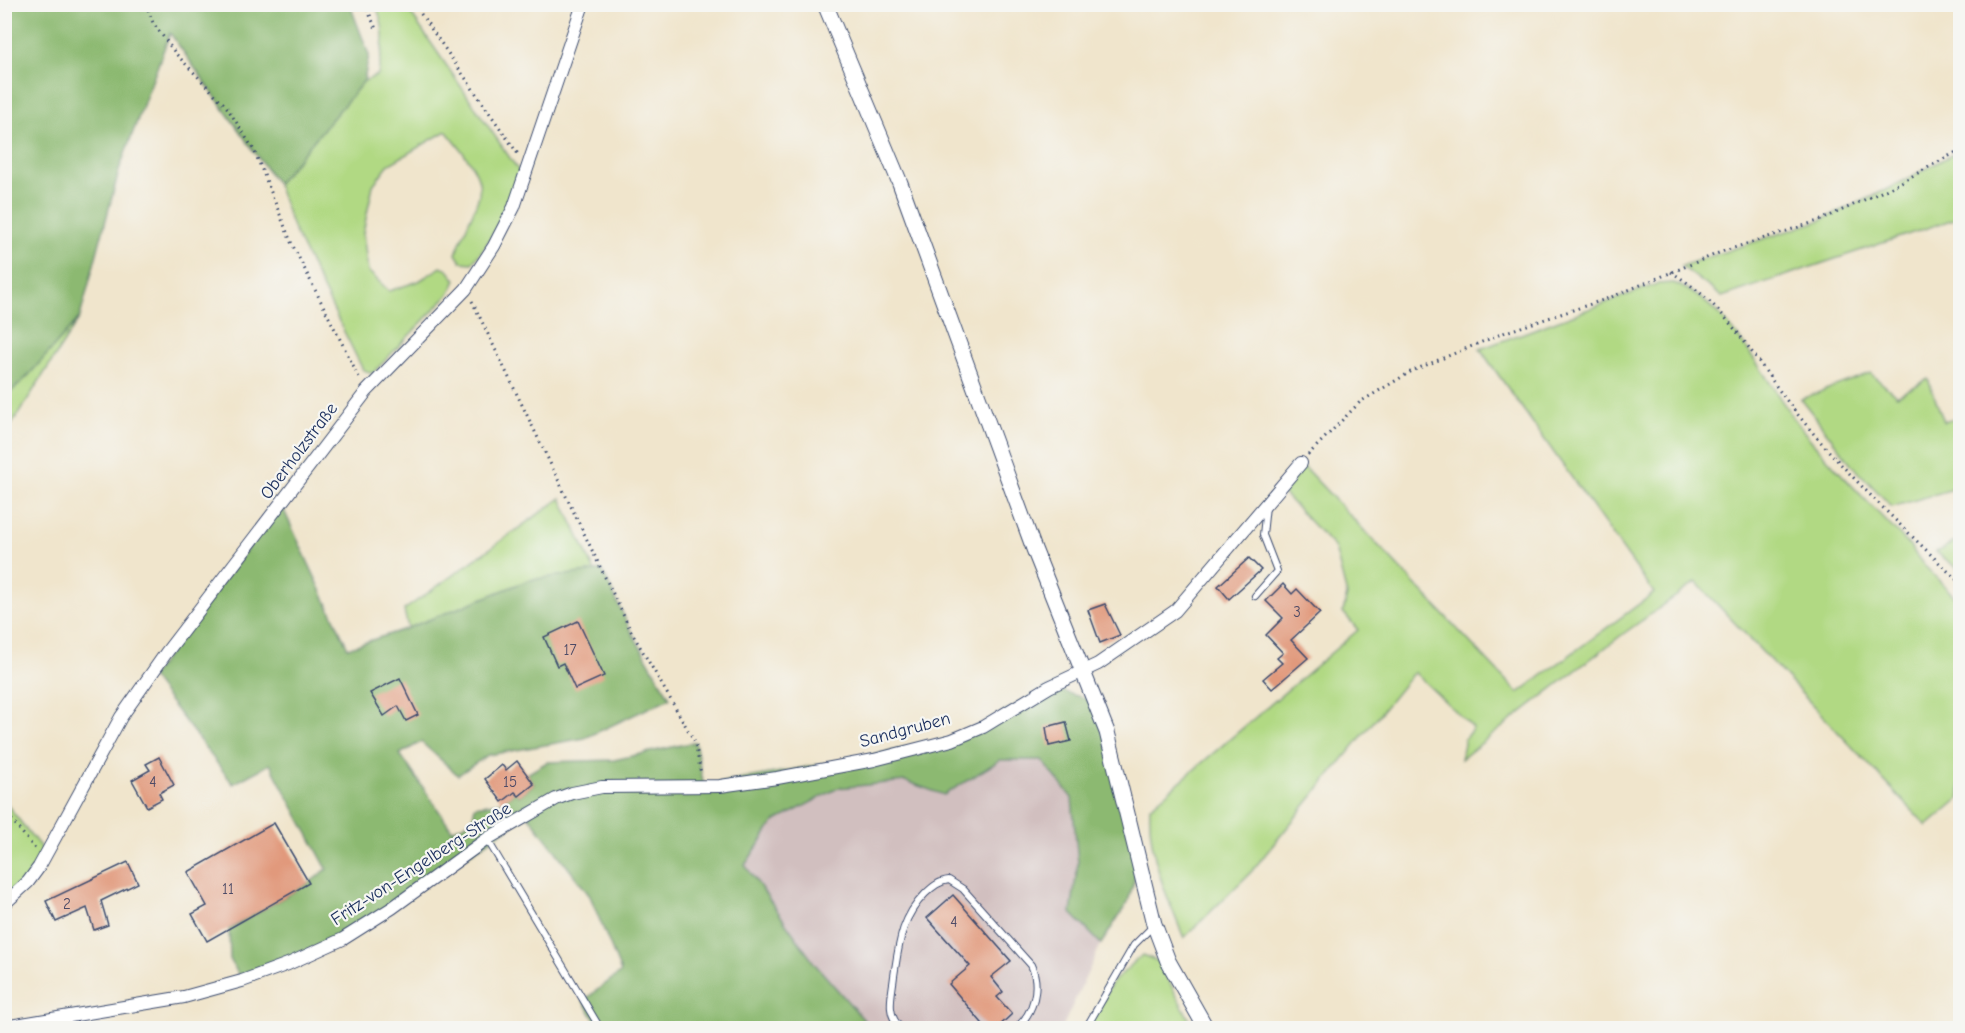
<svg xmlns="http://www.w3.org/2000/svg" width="1965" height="1033" font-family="'Comic Neue',sans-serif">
	<rect width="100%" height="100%" fill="#f6f6f2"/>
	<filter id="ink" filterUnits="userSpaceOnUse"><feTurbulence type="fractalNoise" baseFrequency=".0167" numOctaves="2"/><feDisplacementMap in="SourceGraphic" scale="12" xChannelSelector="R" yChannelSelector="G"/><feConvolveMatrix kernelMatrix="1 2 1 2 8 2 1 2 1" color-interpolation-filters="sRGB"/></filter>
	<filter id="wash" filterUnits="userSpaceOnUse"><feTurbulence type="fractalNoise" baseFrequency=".008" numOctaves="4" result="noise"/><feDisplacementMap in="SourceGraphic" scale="24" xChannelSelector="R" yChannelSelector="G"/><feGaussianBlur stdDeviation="1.35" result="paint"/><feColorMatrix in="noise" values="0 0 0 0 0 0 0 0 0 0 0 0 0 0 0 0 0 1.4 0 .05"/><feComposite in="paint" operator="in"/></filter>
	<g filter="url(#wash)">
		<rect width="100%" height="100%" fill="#f0e5cc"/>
		<path fill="#d1bfbf" d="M1000,760H1042L1072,798L1078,863L1071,913L1101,944L1062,1028H871L814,963L745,865L774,822L838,788L905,781L944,795Z"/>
		<path fill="#b1d983" stroke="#668470" stroke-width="1.5" d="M375,5H405L519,171C508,204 496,237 472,263L461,262L456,254C479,187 499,194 446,131L388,165L373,185L363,233L368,271L389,291L419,281L441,267L448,270L456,280L450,293L373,373L363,370L294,230L277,184L364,81L378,75C382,49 388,29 375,5Z
			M1960,150V217L1722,297L1681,266L1821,220L1894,186Z
			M1674,283C1736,309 1764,383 1805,433C1837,472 1874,508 1908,544L1923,564L1960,602V798L1927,826L1696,582L1623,634L1461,759L1465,738L1473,728L1414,672L1251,872L1184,938C1167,898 1147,852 1150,807L1358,630L1343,612L1347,595L1335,548L1283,493L1304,467L1518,693L1654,593L1480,349L1657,284Z
			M80,317L5,435V397L27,377Z
			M1870,373L1897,396L1928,379L1944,422L1960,417V487L1892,507L1852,465L1801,399Z
			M561,498L595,572L529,580L408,628L404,610Z
			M1960,539V570L1936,552Z
			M4,801L46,854L11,899L5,889Z
			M1142,955L1158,961L1194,1028H1087L1112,983Z"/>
		<path fill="#8cb971" stroke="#547468" stroke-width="1.5" d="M5,4L350,5L369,55L364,81L277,184L170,33L120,167L80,317L27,377L5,397Z
			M281,504L348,648L408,628L529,580L602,570L631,631L670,698L585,738L488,755L458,775L421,742L400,754L452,830L472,821L475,806L502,802L515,792L519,796L534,784L527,774L547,762L614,760L695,742L704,786L953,740L1049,687L1096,702L1138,867L1128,902L1101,944L1071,913L1078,863L1072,798L1042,760H1000L944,795L905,781L838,788L774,822L745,865L814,963L871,1028H600L583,1001L621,972L590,896L528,815L343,939L242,981L230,959L229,929L309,883L327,869L270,764L233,784L151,677Z"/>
		<g id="blocks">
			<path fill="#e1997c" d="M1249,558L1261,570L1229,599L1218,586Z
				M1283,584L1292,594L1297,589L1320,613L1291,640L1308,658L1272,689L1263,679L1282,663L1277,658L1283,653L1266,635L1283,618L1266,601Z
				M1105,604L1120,635L1100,643L1088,610Z
				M578,621L604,676L575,689L563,663L557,666L544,637Z
				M400,678L418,715L406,721L398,706L384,716L370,693Z
				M1066,722L1071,741L1049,746L1046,727Z
				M159,757L174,785L159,793L162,799L147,807L132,780L150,770L146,764Z
				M517,761L534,784L519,796L515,792L502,802L485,779L502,765L506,770Z
				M274,823L309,883L207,941L192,914L207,906L188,872Z
				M128,862L138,883L101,901L108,925L94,930L87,908L56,922L46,901Z
				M953,895L1011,961L991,977L1003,992L997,997L1012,1014L996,1029H987L949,984L970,966L927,918Z"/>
		</g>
	</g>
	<g filter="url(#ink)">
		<use href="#blocks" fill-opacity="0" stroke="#3b4a6e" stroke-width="1.5"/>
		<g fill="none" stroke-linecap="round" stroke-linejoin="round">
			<defs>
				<path id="service" d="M1255,596L1277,571L1263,535L1266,506
					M487,839L600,1028
					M901,1028C885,1014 892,995 894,976C899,944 901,918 925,894C932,887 939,881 949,880L963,889L1031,965C1041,986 1034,1013 1016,1028
					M1086,1028L1134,945L1154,925"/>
				<path id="minor" d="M4,904L28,882L39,867L121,717L166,653L366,392L466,289L494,246L514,207L583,4
					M4,1027L184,997L242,981L288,964L343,939L392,908L487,839L556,799L572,793L602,787L720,786L777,778L874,760L952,740L983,727L1049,687L1098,664L1175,611L1301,463"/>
				<path id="tertiary" d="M825,4L900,183L1034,549L1107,732L1154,924L1168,961L1206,1028"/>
			</defs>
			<use href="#service" stroke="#3b4a6e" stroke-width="8"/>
			<use href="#minor" stroke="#3b4a6e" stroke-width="14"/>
			<use href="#tertiary" stroke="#3b4a6e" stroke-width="17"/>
			<path stroke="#3b4a6e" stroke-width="3" stroke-dasharray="1.5 4.5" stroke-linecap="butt" d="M146,4L153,23L176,54L226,106L254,150L291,242L360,379
				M365,4L377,31
				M414,4L518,154
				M1951,4L1960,23
				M1671,272C1730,307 1754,360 1795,411C1844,473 1904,528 1960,583
				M472,301L631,631L695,742L701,774
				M1308,455L1360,402L1412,371L1506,332L1609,298L1721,252L1821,220L1894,186L1960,150
				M4,810L35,849"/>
			<use href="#service" stroke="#fff" stroke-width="6"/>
			<use href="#minor" stroke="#fff" stroke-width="12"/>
			<use href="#tertiary" stroke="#fff" stroke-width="15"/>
		</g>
	</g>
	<g text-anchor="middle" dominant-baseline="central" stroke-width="4.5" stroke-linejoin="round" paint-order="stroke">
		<g font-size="15" fill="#4c4a66">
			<text x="1297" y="612">3</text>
			<text x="570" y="650">17</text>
			<text x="153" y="782">4</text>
			<text x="510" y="782">15</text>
			<text x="228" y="889">11</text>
			<text x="67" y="904">2</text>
			<text x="954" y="922">4</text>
		</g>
		<g font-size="18" fill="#1b2f5e" stroke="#f6f6f2">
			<text transform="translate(299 451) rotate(-53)">Oberholzstraße</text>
			<text transform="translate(905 730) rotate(-15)">Sandgruben</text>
			<text transform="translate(421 864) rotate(-33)">Fritz-von-Engelberg-Straße</text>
		</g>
	</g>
	<rect width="1965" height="1033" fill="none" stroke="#f6f6f2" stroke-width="24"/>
</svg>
